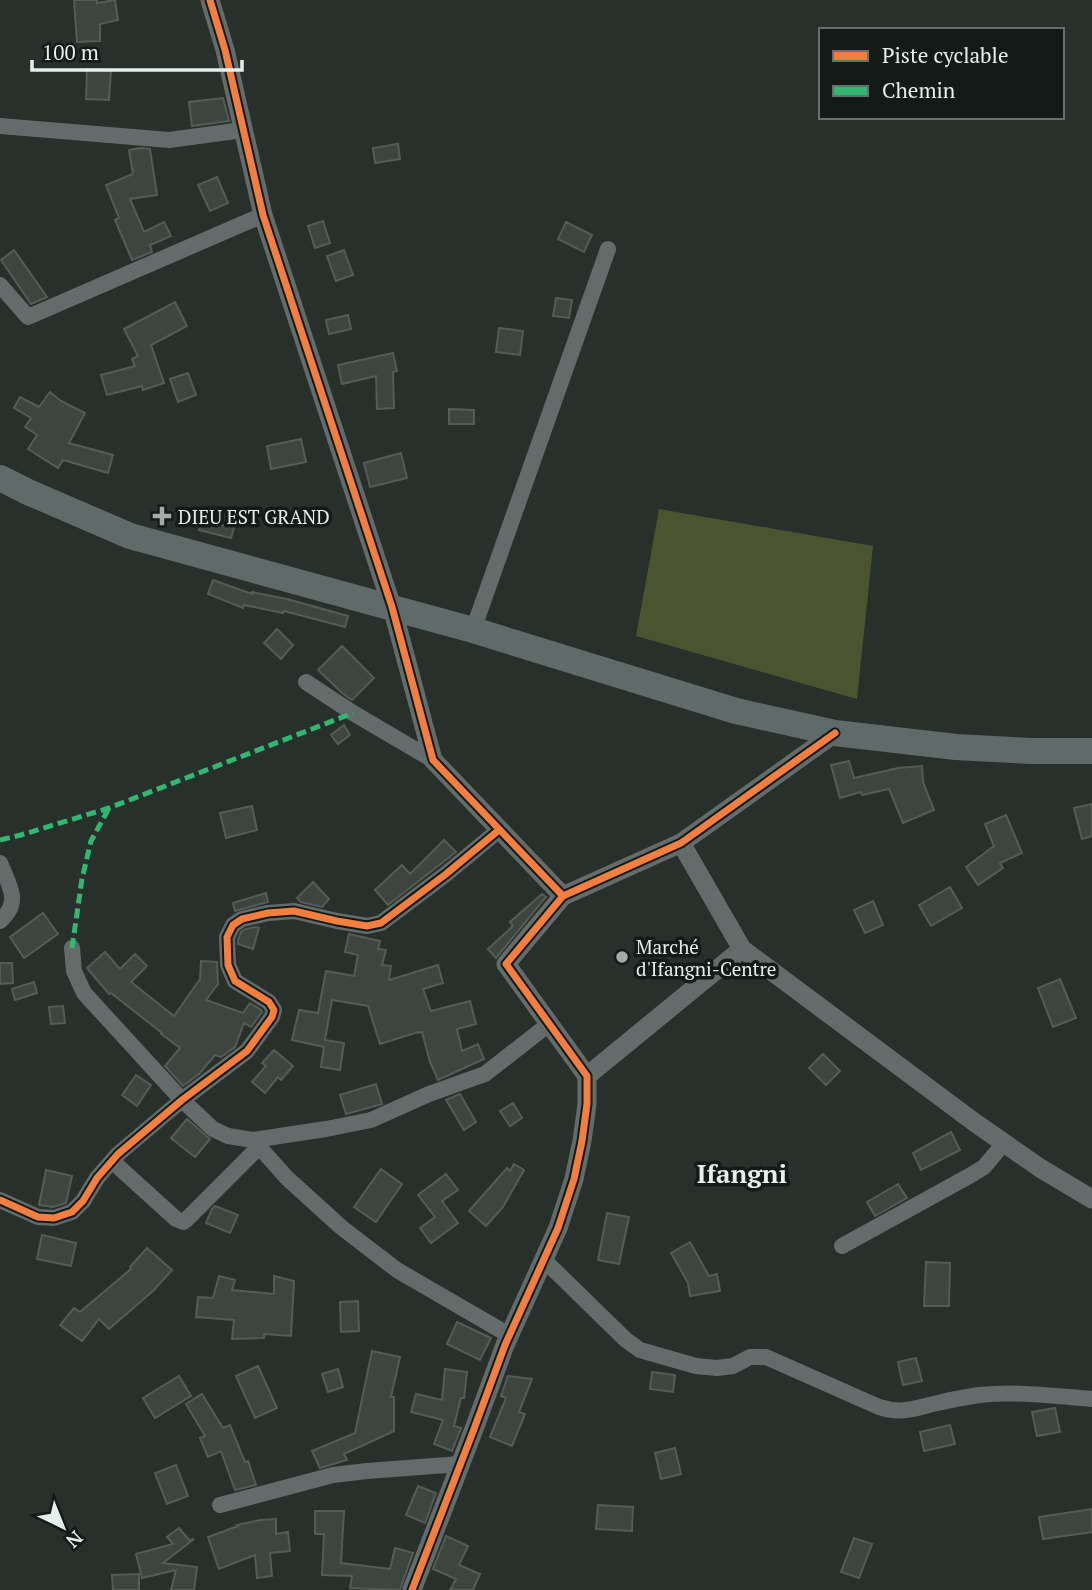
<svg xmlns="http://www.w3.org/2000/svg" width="1092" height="1590" font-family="'PT Serif',serif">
	<rect width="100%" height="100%" fill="#28302c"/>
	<path fill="#4b5431" d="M659,509L873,546L857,699L636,636Z"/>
	<path fill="#3c453e" stroke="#555b57" stroke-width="2" d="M74,0H97V3L115,0L118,20L100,24V41L77,42Z
		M87,69L111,70L109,100L86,99Z
		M223,98L229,121L192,126L189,102Z
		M398,144L400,159L375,163L373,148Z
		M141,148L150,149L157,195L130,199L144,232L164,222L171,236L150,245L152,252L132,260L115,220L119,218L106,185L133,174L129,150Z
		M217,177L228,203L210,211L198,185Z
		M323,221L330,243L315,248L308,226Z
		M566,222L592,235L584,252L558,239Z
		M14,250L47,297L31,304L1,260Z
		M344,250L353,275L336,281L327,256Z
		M556,298L572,300L569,318L553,316Z
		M175,302L187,326L151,345L164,383L143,390L142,386L107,395L101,375L135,366L132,359L138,356L124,329Z
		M348,315L351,329L329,334L326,320Z
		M499,328L523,331L520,355L496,352Z
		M393,353L397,371L393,372L394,408L377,409L376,376L342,384L338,365Z
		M188,373L196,395L178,402L170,379Z
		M50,392L61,401L85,413L69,443L113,455L108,473L63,460L58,468L28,449L37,435L25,427L31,418L14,408L20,397L39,407Z
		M449,409L474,410V424H449Z
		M301,439L306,462L271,469L267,446Z
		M401,453L407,478L370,487L364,463Z
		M202,520L234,528L231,538L199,530Z
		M213,580L252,594V592L287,599L348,616L345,627L284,611L283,613L244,605L243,608L208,594Z
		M277,629L293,645L281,659L264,643Z
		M342,646L374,678L352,700L342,693L318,670Z
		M344,725L350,735L338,744L331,735Z
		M849,761L854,778L898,768L922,766L923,782L934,810L903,823L889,789L862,795L861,792L840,798L831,765Z
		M1092,804V836L1082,839L1074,808Z
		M252,806L257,830L226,838L220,813Z
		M1006,815L1022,853L1000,863L1003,868L978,885L966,867L994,846L985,824Z
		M444,840L456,852L388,905L375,890L402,865L410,874Z
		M313,882L329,899L322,907L301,902L297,898Z
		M950,887L962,908L931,926L919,905Z
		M266,893L268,902L235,911L233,903Z
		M542,894L546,897L496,958L488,949L513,926L510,922Z
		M873,901L883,925L865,933L854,910Z
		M43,913L58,934L24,958L10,937Z
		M255,927L259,928L253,949L238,944V940L241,932L246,929Z
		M349,934L380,941L378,949L386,950L382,965L391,966L389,980L438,965L443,983L423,989L431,1011L470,1001L476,1024L457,1029L462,1051L478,1044L484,1059L438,1080L430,1062L422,1032L418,1033V1032L380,1044L368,1006L332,1000L325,1040L344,1043L340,1070L321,1067L324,1047L292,1040L299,1010L318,1013L326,971L354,976L358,955L345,952Z
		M105,952L120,969L135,954L147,966L131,982L174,1016L200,979L201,961L217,962L218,984L206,1000L243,1013L250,1003L261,1010L262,1012L251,1027L244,1023L235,1047L221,1057L215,1055L199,1074L183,1086L165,1066L180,1048L161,1034L162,1033L111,993L109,994L87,968Z
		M0,963H12L13,983L0,984Z
		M1060,979L1076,1018L1053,1027L1038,988Z
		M34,982L37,993L15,1000L12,989Z
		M63,1006L65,1023L51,1024L49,1007Z
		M274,1050L293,1066L281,1080L278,1077L265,1093L252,1082L266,1066L262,1063Z
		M823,1054L840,1071L826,1085L809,1068Z
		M136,1075L151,1085L137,1106L122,1095Z
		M376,1084L382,1104L346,1114L340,1095Z
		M460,1094L476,1122L464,1130L446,1100Z
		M513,1103L522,1118L510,1126L500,1111Z
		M187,1119L210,1139L195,1157L171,1138Z
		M951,1132L960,1150L921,1170L913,1153Z
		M514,1164L524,1170L503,1207L486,1226L469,1211L507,1168L510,1171Z
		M381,1169L402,1184L376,1222L354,1207Z
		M46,1170L72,1176L66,1203L53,1207L39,1205Z
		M446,1174L458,1190L442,1201L458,1223L431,1243L420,1228L435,1217L418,1195Z
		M898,1184L907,1198L875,1216L867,1202Z
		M215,1206L238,1215L230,1233L206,1223L212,1209Z
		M607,1213L629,1217L619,1264L598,1260Z
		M42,1235L76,1243L71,1266L37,1259Z
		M690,1242L709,1276L717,1274L720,1291L690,1296L688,1283L671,1253Z
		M147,1248L172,1270L153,1291L109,1329L99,1319L82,1341L60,1325L74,1308L80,1312L131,1269L130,1267Z
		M926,1262L950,1263L949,1306H924Z
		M219,1276L235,1280L232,1290L274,1294V1276L294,1281L291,1336L264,1334V1338L232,1339L234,1320L196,1317L198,1297L213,1298Z
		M358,1301L359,1331L341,1332L340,1302Z
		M457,1322L491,1338L480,1360L447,1344Z
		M372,1351L400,1357L391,1397H394V1431L344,1454L347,1460L320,1468L312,1451L355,1433Z
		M916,1358L922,1381L903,1385L898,1362Z
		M258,1366L277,1408L255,1418L236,1376Z
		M338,1369L343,1387L328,1392L322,1374Z
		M445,1369L467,1372L464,1398H461L454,1426L461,1428L452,1451L434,1444L443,1420L411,1412L416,1394L442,1400Z
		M652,1372L675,1375L673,1392L650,1389Z
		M179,1376L191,1396L155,1418L143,1398Z
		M508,1376L532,1379L519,1412L525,1414L512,1446L490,1437L506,1398L501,1396Z
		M202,1394L223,1428L230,1425L245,1462L248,1461L256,1485L235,1490L221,1451L208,1457L200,1438L205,1436L186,1404Z
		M1055,1408L1060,1432L1037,1436L1032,1412Z
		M950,1425L955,1444L924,1451L920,1432Z
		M675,1448L681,1474L661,1479L655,1453Z
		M176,1465L188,1496L167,1504L155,1473Z
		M418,1486L436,1493L425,1523L406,1515Z
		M598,1505L633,1507L632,1531L596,1529Z
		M1092,1509V1532L1043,1539L1039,1517Z
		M315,1511H344L341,1563L390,1569L395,1548L413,1553L400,1590L350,1588L352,1576L322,1575L324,1534H315Z
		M276,1519V1534L288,1532L290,1551L270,1553L272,1576L257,1578L255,1555L219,1569L208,1537L238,1526L237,1525L260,1520Z
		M179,1528L189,1540L194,1539L163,1563L197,1567L194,1590H171L176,1570L142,1578L136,1554L173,1544L167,1537Z
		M446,1536L468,1546L459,1565L480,1574L473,1590H450L456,1579L433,1569Z
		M854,1538L872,1544L859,1578L841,1572Z
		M139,1574V1590H113L112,1575Z"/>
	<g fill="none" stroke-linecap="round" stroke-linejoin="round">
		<path stroke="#636c6a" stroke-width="16" d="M0,126L169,140L243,130
			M0,285L28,317L263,215
			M473,630L608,249
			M306,682L353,713L433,760
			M0,863C9,885 22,902 0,921
			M72,948L74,971L84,993L182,1100L213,1129L228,1136L253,1140L326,1129L371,1120L429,1094L485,1074L549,1024
			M253,1140L287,1178L341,1227L397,1270L509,1335
			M112,1161L176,1219L183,1222L187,1219L259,1147
			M0,1200L38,1217L54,1218L72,1212L83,1201L97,1178L118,1154L182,1100L247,1051L272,1017L274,1010L269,1002L235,981L228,965L227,937L233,925L242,919L268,913L294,911L337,921L367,926L381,923L446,874L499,830
			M842,1246L971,1175L984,1167L1004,1143
			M543,1259L626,1340L640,1350L696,1366L717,1368L733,1366L750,1357H766L879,1407C905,1415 917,1407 942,1402C954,1399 967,1397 979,1395C1016,1391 1055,1396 1092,1399
			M220,1505L333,1475L367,1471L460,1464"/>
		<path stroke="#636c6a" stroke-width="19" d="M210,0L225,50L263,215L392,607L433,760L563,896
			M681,843L742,949L974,1122L1040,1168L1092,1199
			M587,1076L742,949
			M412,1590L474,1429L505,1345L558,1228L574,1179L582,1141L587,1104V1076L506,964L563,896L681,843L835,733"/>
		<path stroke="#606a68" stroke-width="26" d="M0,478L28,492L130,536L473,630L736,711L835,733L956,747L1030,751H1092"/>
		<path stroke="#33b770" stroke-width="5" stroke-dasharray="10 5" stroke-linecap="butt" d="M0,840L21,835L109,808L353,713
			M72,948L82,879L91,841L109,808"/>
		<defs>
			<path id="cycleway" d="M210,0L225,50L263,215L392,607L433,760L563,896
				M0,1200L38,1217L54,1218L72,1212L83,1201L97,1178L118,1154L182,1100L247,1051L272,1017L274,1010L269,1002L235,981L228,965L227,937L233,925L242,919L268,913L294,911L337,921L367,926L381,923L446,874L499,830
				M412,1590L474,1429L505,1345L558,1228L574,1179L582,1141L587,1104V1076L506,964L563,896L681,843L835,733"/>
		</defs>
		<use href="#cycleway" stroke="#131a17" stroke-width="11"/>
		<use href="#cycleway" stroke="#f27e40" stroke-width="7"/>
	</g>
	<g fill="#a3aca8" stroke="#131a17" stroke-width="2.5">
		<path d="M158.5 505.5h7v7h7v7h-7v7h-7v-7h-7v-7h7z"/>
		<circle cx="622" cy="957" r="7"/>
	</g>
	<g text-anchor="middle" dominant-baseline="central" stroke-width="7" stroke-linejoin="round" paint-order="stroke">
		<g font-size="19" fill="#e5efeb" stroke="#131a17" text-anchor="start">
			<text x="178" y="516">DIEU EST GRAND</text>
			<text x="636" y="946">Marché<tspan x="636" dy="22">d'Ifangni-Centre</tspan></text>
		</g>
		<g font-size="26" font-weight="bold" fill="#e5efeb" stroke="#131a17">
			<text x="742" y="1173">Ifangni</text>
		</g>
	</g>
	<rect x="819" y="28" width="245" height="91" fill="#131a17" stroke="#676f6c" stroke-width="2"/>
	<rect x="833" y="51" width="35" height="10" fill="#f27e40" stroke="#676f6c" stroke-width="2"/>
	<text x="882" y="63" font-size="21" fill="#e5efeb">Piste cyclable</text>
	<rect x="833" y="86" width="35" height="10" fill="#33b770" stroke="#676f6c" stroke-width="2"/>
	<text x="882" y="98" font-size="21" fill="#e5efeb">Chemin</text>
	<g transform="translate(63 1527) rotate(137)" stroke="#131a17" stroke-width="5" paint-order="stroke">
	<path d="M0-5L12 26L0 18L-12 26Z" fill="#e5efeb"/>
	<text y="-10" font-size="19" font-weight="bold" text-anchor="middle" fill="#e5efeb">N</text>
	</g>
	<path d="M32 60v10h210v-10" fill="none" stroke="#e5efeb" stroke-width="3.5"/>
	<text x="42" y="60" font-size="21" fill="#e5efeb" stroke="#131a17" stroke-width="5" paint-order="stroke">100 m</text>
</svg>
